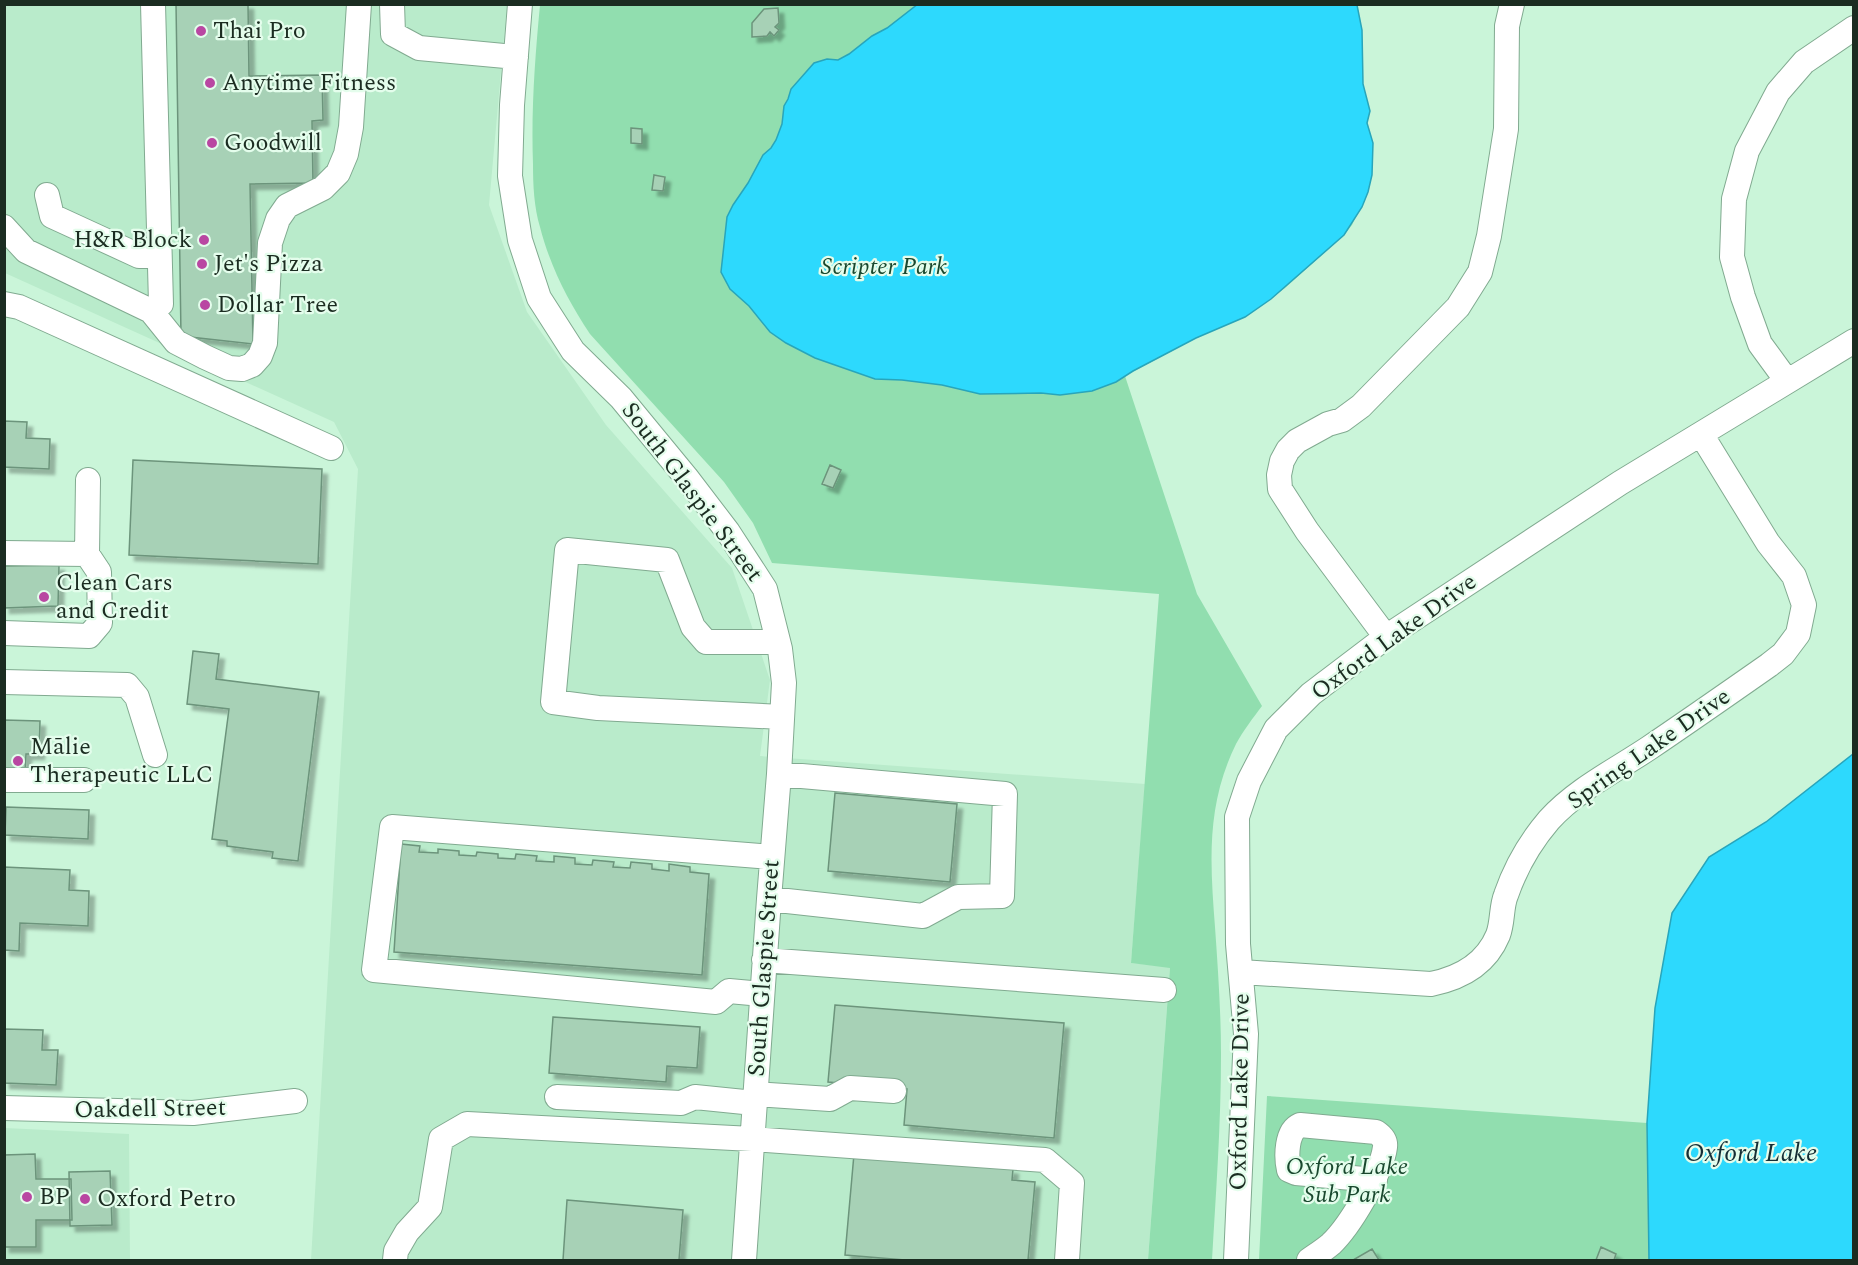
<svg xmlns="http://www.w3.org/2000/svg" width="1858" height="1265" font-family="Spectral,serif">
	<defs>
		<filter id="shadow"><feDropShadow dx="5.5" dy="5.5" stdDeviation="1.5" flood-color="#0004"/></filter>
	</defs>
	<rect width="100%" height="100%" fill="#caf5d9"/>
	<path fill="#b9ebcb" d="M5,5H507L489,205L527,312L606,425L732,568L770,680L760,756L1145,784L1131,963L1170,967L1148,1260H311L358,469L334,422L5,273Z
		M5,1128L129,1134L130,1260H5Z"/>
	<path fill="#91deaf" d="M540,5H1357L1362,30L1363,84L1370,111L1367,123L1373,143L1372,175L1368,192L1352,225L1344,235L1285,288L1245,317L1196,338L1125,376L1197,594L1262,706C1253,718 1243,731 1236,744C1206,805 1210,862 1215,927C1218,970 1221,1012 1221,1055C1221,1124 1216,1192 1212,1260H1148L1170,968L1131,963L1159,594L772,563L753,523L724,482L590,334C568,301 550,266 540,227C534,207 533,185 533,164C531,111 535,57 540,5Z
		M1267,1096L1647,1123L1649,1260H1259Z"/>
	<path fill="#2dd9fd" stroke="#28a5bb" stroke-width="1.5" d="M918,4L1357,5L1362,30L1363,84L1370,111L1367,123L1373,143L1372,175L1368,192L1362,207L1344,235L1271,299L1245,317L1196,338L1133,371L1116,382L1092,391L1060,395L1041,393L980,394L942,385L902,380L875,379L815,358L786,343L770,332L749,306L730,289L721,272L727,217L733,205L748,183L763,155L771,148L776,140L782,124L784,106L788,99L791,89L814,63L827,59L838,60L849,54L872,36L887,28Z
		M1853,754V1260H1649L1647,1123L1655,1008L1672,913L1709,857L1766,822Z"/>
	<path fill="#a7d1b6" stroke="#6c947b" stroke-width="1.5" filter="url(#shadow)" d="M176,4H248L249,76L322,75L323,120L312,121L313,183L250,184L253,344L181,336Z
		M778,8L779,23L775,27L779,30L774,36L770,32L767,36L752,37V23L764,9Z
		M631,128L642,129V144L631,143Z
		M654,175L665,177L663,191L652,190Z
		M4,421L27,422L26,438L50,439L49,469L4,467Z
		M133,460L322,469L318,564L129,555Z
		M830,465L841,470L833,488L822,484Z
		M59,565L58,606L4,608V566Z
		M193,651L219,654L216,679L319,692L298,861L272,858L273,852L227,846V841L212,839L229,709L187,704Z
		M4,720L40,721L39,754H26L25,772L4,771Z
		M835,793L957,804L950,882L828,871Z
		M6,807L89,810L88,839L5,835Z
		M401,844L420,846L419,852L438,853V849L459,851V855L476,856L477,852L498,854V858L515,859L516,854L537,856L536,861L554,862V856L575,858V864L592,865L593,860L614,862L613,867L630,868L631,862L652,864V869L669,871V864L690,867V872L709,874L702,975L394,952Z
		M4,867L70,870L69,890L89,891L88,926L20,923L19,951L4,950Z
		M835,1005L1064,1023L1054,1138L904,1125L907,1089L828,1082Z
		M553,1017L700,1027L697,1068L667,1066L666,1082L549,1073Z
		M4,1029L43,1030L42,1050H58L56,1085L4,1083Z
		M35,1154L36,1179H71L72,1220H36V1247H4V1155Z
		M854,1154L1013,1169L1012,1180L1035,1182L1028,1260H905L845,1255Z
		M110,1171L112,1225L70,1226L69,1172Z
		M567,1200L683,1210L679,1260H563Z
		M1601,1247L1616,1254L1614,1260H1596Z
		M1372,1249L1379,1260H1353Z"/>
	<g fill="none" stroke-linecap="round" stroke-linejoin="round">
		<defs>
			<path id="minor" d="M392,4L393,34L419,48L516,57
				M520,4L512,105L510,176L520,240L539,298L573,351L621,398L686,477L728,532L765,589L780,649L784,683L779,774L769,899L744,1260
				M47,195L52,216L139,256H159
				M4,227L26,251L151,311L176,342L205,357L229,368L242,369L252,365L260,356L265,343L270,243L278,219L287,206L323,188L338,173L346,154L351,127L359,4
				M4,304L19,307L331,448
				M151,311L161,304L153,4
				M1787,381L1760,344L1743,297L1732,257L1734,199L1747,151L1778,92L1804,62L1854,28
				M4,553L87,554L99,572L100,623L89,636L4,633
				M87,554L88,480
				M1386,637L1307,531L1280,489L1279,475L1282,461L1288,450L1297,441L1328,424L1342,420L1361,406L1458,307L1480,272L1489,236L1506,129L1507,26L1512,4
				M778,642H706L693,627L667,560L567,550L553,702L598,708L782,717
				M4,682L127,685L137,697L155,755
				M4,780H84
				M769,899L923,916L958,897L1002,896L1005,794L779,774
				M764,960L1164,990
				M1241,972L1431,984C1461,978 1486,964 1498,935C1503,922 1501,907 1506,895C1515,869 1531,841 1549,820C1576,790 1616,770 1649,748C1689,721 1729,693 1769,665L1783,654L1798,634L1804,605L1794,576L1768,543L1701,434
				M762,994L729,991L716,1002L374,970L392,827L772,857
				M755,1094L830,1099L850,1088L894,1091
				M557,1097L681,1103L695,1097L754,1103
				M4,1108L193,1113L295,1101
				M395,1260L396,1251L407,1232L430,1207L441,1139L467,1124L752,1139L1045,1160L1072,1183L1067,1260
				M1236,1260L1246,1034L1238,944L1237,817L1249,781L1276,729L1311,694L1386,637L1620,483L1854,341
				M1309,1260C1316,1255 1324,1250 1331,1244C1350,1226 1382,1172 1385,1147C1386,1140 1382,1136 1376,1132L1300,1125C1286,1131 1286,1157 1289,1170L1296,1173L1375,1180"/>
		</defs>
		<use href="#minor" stroke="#81aa90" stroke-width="26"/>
		<use href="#minor" stroke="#fff" stroke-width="24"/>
	</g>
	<g fill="#b947a2" stroke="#e4fdec" stroke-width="2">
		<circle cx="201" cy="31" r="6"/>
		<circle cx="210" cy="83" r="6"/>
		<circle cx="212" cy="143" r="6"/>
		<circle cx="204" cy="240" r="6"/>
		<circle cx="202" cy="264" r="6"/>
		<circle cx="205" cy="305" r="6"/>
		<circle cx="44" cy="597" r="6"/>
		<circle cx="18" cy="761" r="6"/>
		<circle cx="27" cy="1197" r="6"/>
		<circle cx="85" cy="1199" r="6"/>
	</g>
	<g text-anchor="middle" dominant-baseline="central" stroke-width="4.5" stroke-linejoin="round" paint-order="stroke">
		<g font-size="24" fill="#1b2c21" stroke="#e4fdec" text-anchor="start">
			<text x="213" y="31">Thai Pro</text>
			<text x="222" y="83">Anytime Fitness</text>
			<text x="224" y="143">Goodwill</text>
			<text x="192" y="240" text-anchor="end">H&amp;R Block</text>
			<text x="214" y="264">Jet's Pizza</text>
			<text x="217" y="305">Dollar Tree</text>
			<text x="56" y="583">Clean Cars<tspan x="56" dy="28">and Credit</tspan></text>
			<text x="30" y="747">Mālie<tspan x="30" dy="28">Therapeutic LLC</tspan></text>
			<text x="39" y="1197">BP</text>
			<text x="97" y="1199">Oxford Petro</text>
		</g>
		<g font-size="24" font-style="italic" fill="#19482e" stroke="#e4fdec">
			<text x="884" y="267">Scripter Park</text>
			<text x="1347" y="1167">Oxford Lake<tspan x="1347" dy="28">Sub Park</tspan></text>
		</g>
		<g font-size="24" fill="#1b2c21" stroke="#e4fdec">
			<text transform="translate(692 492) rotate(53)">South Glaspie Street</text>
			<text transform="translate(1394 637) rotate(-36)">Oxford Lake Drive</text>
			<text transform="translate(1649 749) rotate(-35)">Spring Lake Drive</text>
			<text transform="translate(764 968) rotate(-86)">South Glaspie Street</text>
			<text transform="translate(1240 1092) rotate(-89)">Oxford Lake Drive</text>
			<text transform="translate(150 1109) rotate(-1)">Oakdell Street</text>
		</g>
		<g font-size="26" font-style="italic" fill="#152e35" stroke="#e4fdec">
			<text x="1751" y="1153">Oxford Lake</text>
		</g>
	</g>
	<rect width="1858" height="1265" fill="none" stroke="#1b2c21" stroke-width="12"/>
</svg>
